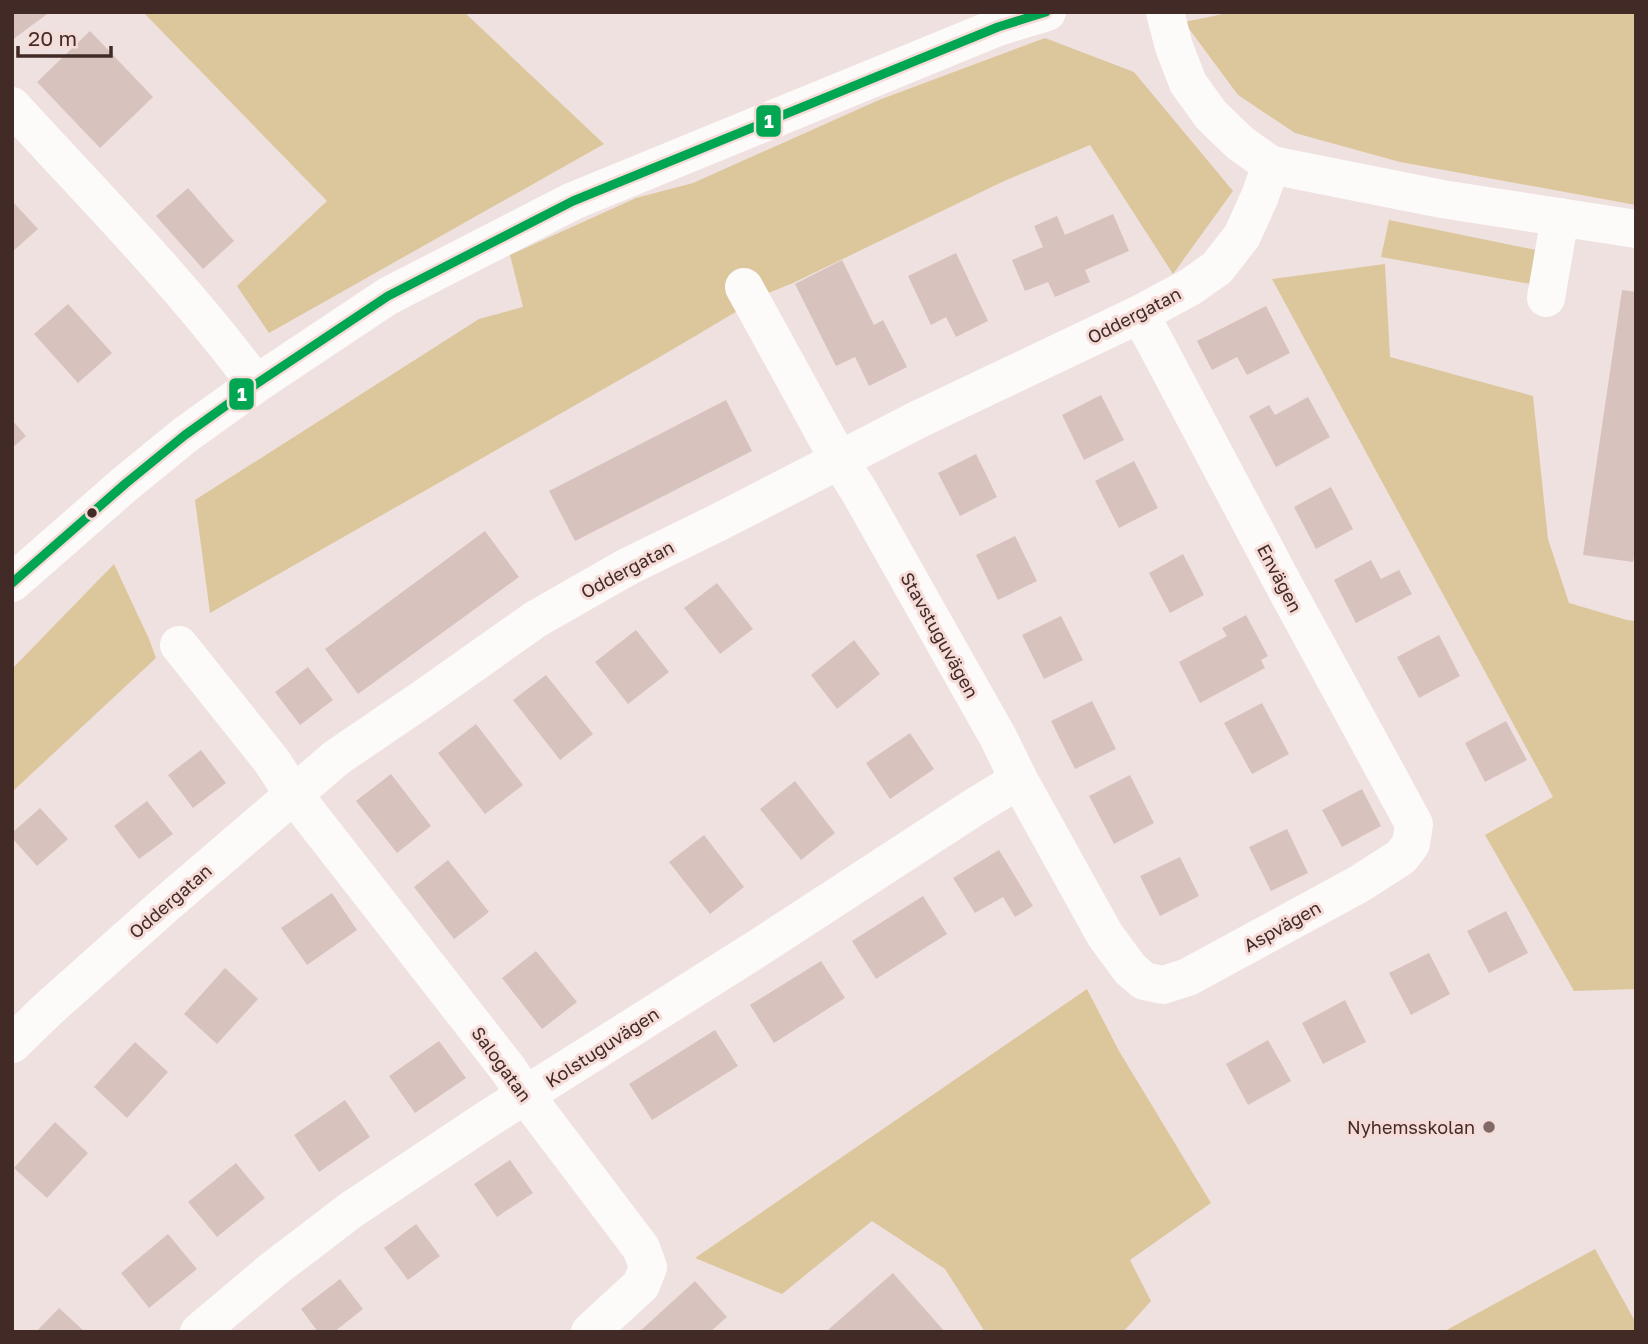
<svg xmlns="http://www.w3.org/2000/svg" width="1648" height="1344" font-family="'Golos Text',sans-serif">
	<rect width="100%" height="100%" fill="#efe1df"/>
	<path fill="#dcc79d" d="M143,12H464L604,144L269,333L237,286L327,201Z
		M1233,12H1636V205L1400,162L1295,133L1238,95L1184,22Z
		M1045,38L1134,72L1233,191L1173,274L1090,145L1002,182L793,283L766,294L658,358L210,613L195,500L479,319L523,307L510,255L636,198L693,183L879,100Z
		M1389,220L1541,251L1536,285L1381,257Z
		M1385,264L1390,357L1533,396L1548,539L1569,603L1627,620L1636,621V989L1574,991L1485,835L1553,797L1272,279Z
		M114,564L149,639L156,658L12,792V669Z
		M1087,989L1119,1051L1211,1203L1130,1260L1151,1301L1123,1332H985L945,1269L872,1221L782,1294L695,1258Z
		M1595,1249L1636,1323V1332H1443Z"/>
	<path fill="#d8c2be" d="M12,12H50L12,40Z
		M90,31L153,97L100,148L37,82Z
		M188,188L234,241L203,269L156,216Z
		M12,201L38,229L12,252Z
		M1113,214L1129,251L1085,270L1090,282L1055,297L1048,282L1025,291L1012,260L1043,247L1034,226L1057,216L1065,235Z
		M956,253L988,321L956,337L946,317L931,325L908,276Z
		M842,260L874,325L883,320L907,367L869,386L855,357L836,366L795,284Z
		M1622,290L1636,292V546L1633,562L1583,555Z
		M68,304L112,353L78,383L34,334Z
		M1266,306L1290,353L1247,375L1237,357L1212,370L1197,341Z
		M1101,395L1124,440L1084,460L1062,415Z
		M1308,397L1330,437L1276,467L1249,416L1269,405L1275,415Z
		M726,400L752,451L575,541L549,491Z
		M12,420L26,436L12,448Z
		M976,454L997,497L960,516L938,473Z
		M1134,461L1158,508L1119,528L1095,481Z
		M1331,487L1353,529L1316,549L1294,507Z
		M485,531L519,577L358,694L325,649Z
		M1015,536L1037,581L998,600L976,555Z
		M1183,554L1204,595L1170,613L1149,573Z
		M1371,560L1381,579L1399,570L1412,594L1356,623L1334,580Z
		M717,583L753,629L720,654L684,608Z
		M1246,615L1268,656L1261,660L1265,668L1200,703L1179,662L1227,636L1222,628Z
		M1061,616L1083,660L1044,679L1022,635Z
		M636,630L669,672L628,704L595,662Z
		M1439,635L1460,676L1419,698L1397,657Z
		M854,640L880,674L837,709L811,675Z
		M308,667L333,700L300,725L275,692Z
		M546,675L593,734L560,760L513,700Z
		M1092,701L1116,749L1075,769L1051,721Z
		M1262,703L1289,754L1252,774L1224,723Z
		M1506,721L1527,760L1485,782L1465,743Z
		M476,724L523,785L485,814L438,753Z
		M910,733L934,769L890,799L866,763Z
		M201,750L226,783L193,808L168,775Z
		M391,774L431,826L397,853L356,801Z
		M1130,775L1154,823L1114,844L1089,796Z
		M795,781L835,833L801,860L760,809Z
		M1362,789L1381,826L1342,847L1322,810Z
		M147,801L173,834L139,859L114,826Z
		M40,808L68,839L37,866L12,838V833Z
		M1287,829L1308,873L1271,891L1249,847Z
		M704,835L744,887L710,914L669,862Z
		M999,850L1033,906L1015,917L1003,897L975,913L953,878Z
		M1180,857L1199,896L1160,916L1140,876Z
		M448,860L489,912L454,939L414,887Z
		M332,893L357,930L307,965L281,928Z
		M923,896L947,934L876,979L852,941Z
		M1506,911L1528,953L1489,973L1467,931Z
		M536,951L577,1002L542,1029L502,978Z
		M1429,953L1450,994L1411,1015L1389,973Z
		M821,961L845,998L774,1043L750,1005Z
		M225,968L258,999L217,1044L184,1014Z
		M1345,1000L1366,1042L1323,1064L1302,1023Z
		M715,1030L738,1066L652,1120L629,1084Z
		M1268,1040L1291,1081L1248,1105L1226,1064Z
		M439,1041L466,1078L415,1113L389,1076Z
		M135,1042L168,1072L127,1118L94,1087Z
		M345,1100L370,1137L319,1172L294,1135Z
		M55,1122L88,1153L47,1198L14,1168Z
		M510,1160L533,1193L497,1217L474,1184Z
		M236,1163L265,1198L217,1237L188,1202Z
		M416,1224L440,1256L408,1280L384,1248Z
		M168,1234L197,1269L149,1308L121,1273Z
		M893,1273L945,1332H831L829,1329Z
		M340,1279L363,1309L334,1332H318L301,1309Z
		M695,1281L727,1317L710,1332H639Z
		M59,1308L85,1332H36Z"/>
	<g fill="none" stroke-linecap="round" stroke-linejoin="round">
		<path stroke="#fdfafa" stroke-width="38" d="M1165,12L1174,47L1188,83L1211,115L1240,143L1271,165L1442,199L1636,229
			M12,106C94,196 184,286 256,384
			M744,287L839,460L859,491L998,737L1019,780L1105,935L1130,969L1144,981L1163,985L1188,977L1359,884L1401,857L1411,844L1414,824L1286,589L1140,314
			M1546,298L1560,217
			M12,583L125,484L185,435L256,384L388,296L573,201L998,27L1047,12
			M179,645L271,760L294,795L508,1069L526,1096L641,1248L648,1267L641,1285L590,1332
			M12,1044L47,1010L166,904L336,758L427,696L536,619L627,567L717,523L919,419L1140,314L1190,287L1217,268L1242,236L1260,196L1271,165
			M199,1332L275,1268L351,1210L486,1120L758,948L976,806L1019,780"/>
		<defs>
			<path id="bus-1" d="M12,583L125,484L185,435L256,384L388,296L573,201L998,27L1046,12"/>
		</defs>
		<use href="#bus-1" stroke="#f6dcd8" stroke-width="14"/>
		<use href="#bus-1" stroke="#00a651" stroke-width="9"/>
	</g>
	<circle fill="#422a26" stroke="#f6dcd8" stroke-width="2.5" cx="92" cy="513" r="6"/>
	<circle fill="#7f6a67" stroke="#f6dcd8" stroke-width="2.5" cx="1489" cy="1127" r="7"/>
	<g text-anchor="middle" dominant-baseline="central" stroke-width="6" stroke-linejoin="round" paint-order="stroke">
		<g font-size="18" fill="#422a26" stroke="#f6dcd8">
			<text transform="translate(1134 315) rotate(-27)">Oddergatan</text>
			<text transform="translate(627 569) rotate(-28)">Oddergatan</text>
			<text transform="translate(1280 578) rotate(62)">Envägen</text>
			<text transform="translate(940 635) rotate(61)">Stavstuguvägen</text>
			<text transform="translate(170 901) rotate(-41)">Oddergatan</text>
			<text transform="translate(1282 926) rotate(-29)">Aspvägen</text>
			<text transform="translate(602 1047) rotate(-33)">Kolstuguvägen</text>
			<text transform="translate(502 1064) rotate(54)">Salogatan</text>
		</g>
		<g font-size="18" fill="#422a26" stroke="#f6dcd8" text-anchor="end">
			<text x="1475" y="1127">Nyhemsskolan</text>
		</g>
	</g>
	<g stroke="#f6dcd8" stroke-width="2.5">
		<rect x="755" y="104" width="27" height="34" rx="7" fill="#00a651"/>
		<rect x="228" y="377" width="27" height="34" rx="7" fill="#00a651"/>
	</g>
	<g font-size="19" text-anchor="middle" font-weight="bold" fill="#fff">
		<text x="769" y="128">1</text>
		<text x="242" y="401">1</text>
	</g>
	<rect width="1648" height="1344" fill="none" stroke="#422a26" stroke-width="28"/>
	<path d="M18 46v10h93v-10" fill="none" stroke="#422a26" stroke-width="3.5"/>
	<text x="28" y="46" font-size="21" fill="#422a26" stroke="#f6dcd8" stroke-width="5" paint-order="stroke">20 m</text>
</svg>
